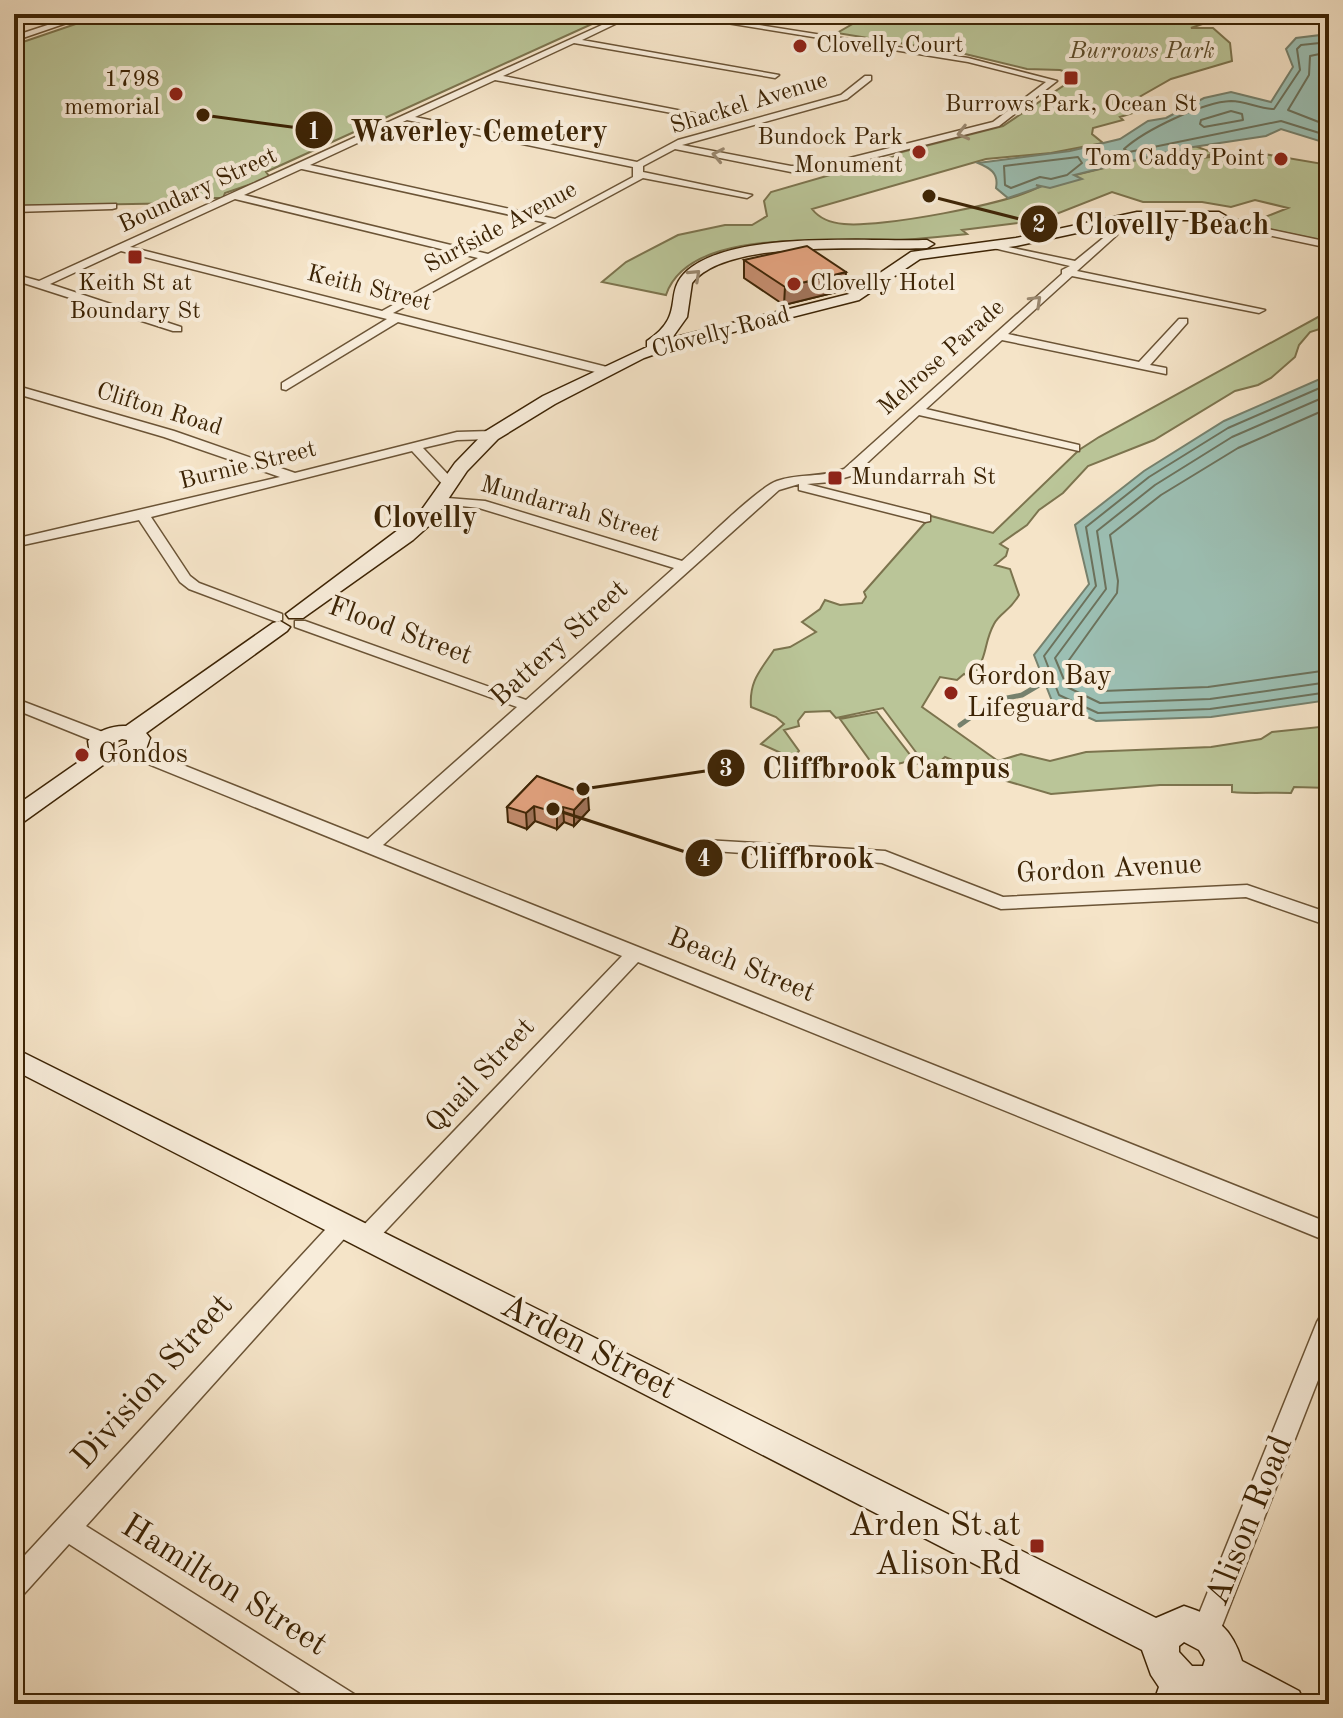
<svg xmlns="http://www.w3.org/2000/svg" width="1343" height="1718" font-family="'Old Standard TT',serif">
	<rect width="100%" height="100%" fill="#f5e4c8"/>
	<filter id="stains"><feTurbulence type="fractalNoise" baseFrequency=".0025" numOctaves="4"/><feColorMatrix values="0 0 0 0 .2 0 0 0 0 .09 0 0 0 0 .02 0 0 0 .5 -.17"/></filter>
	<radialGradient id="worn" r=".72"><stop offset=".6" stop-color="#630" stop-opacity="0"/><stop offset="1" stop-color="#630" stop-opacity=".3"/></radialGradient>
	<path fill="#bac598" stroke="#7c744e" stroke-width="2" d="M105,14H614L266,172L269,176L266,179L225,193L223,198H196L191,203L14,206V45Z
		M870,14H1200L1211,21L1191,28H1213L1230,43L1232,61L1171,79L1134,100L1130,104L1136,112L1120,117L1123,120L1093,128L1092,134L1103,143L1051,153L986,159L812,209C819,218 831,223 844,224C879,228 1009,204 1039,187L1034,185L1195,146L1214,153L1202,158L1252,152L1329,165V242L1226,220L1260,219L1288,208L1255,200L1231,207L1202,202H1143L1112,192L1041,220L962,230L967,234C938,237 910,240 881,241C824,242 688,228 666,295L602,282L626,262L678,235L725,225H752L767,216L764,201L771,192L899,155L898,153L1003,126L1078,76L1060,70L1027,69L961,53L837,33Z
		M1329,311V326L1310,332L1299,345L1295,357L1271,378L1258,385L1235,391L1154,440L1088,466L1063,493L1039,510L1027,525L1000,544L1008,549L1006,556L995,565L1010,569L1019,595C1010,611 1000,613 994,624C983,644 989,655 972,677L964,674L957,680L940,677L922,707L998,761L1021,754L1050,761L1086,752L1211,747L1261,739L1272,732L1329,726V788L1294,787L1291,793C1271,792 1252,794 1232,792V785H1160L1051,794L965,769L962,764L945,757L933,768L918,764L921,759L883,708L836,718L830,711L805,712L798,721L799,726L784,730L799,751L792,758L761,744L784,724L776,717L751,707C749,681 760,671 774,650L790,647L816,632L802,622L820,609L825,600L840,605L862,603L866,597L864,592L931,516L993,533L1079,450L1099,437Z
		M877,712L914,760L876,769L840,719Z"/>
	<path fill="#9cbfb3" stroke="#76816d" stroke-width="2" d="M1329,34V144L1281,129L1266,136L1180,149L1074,175L1082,179L1050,188L1036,185L1040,187L1008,198L996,188C999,173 990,168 978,163L1070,151L1120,139L1148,121L1166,118L1204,98L1231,92L1271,102L1293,67L1286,49L1296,38Z
		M1329,375V700L1211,717L1096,721L1052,701L1034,655L1089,584L1075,525L1144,471L1224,421Z"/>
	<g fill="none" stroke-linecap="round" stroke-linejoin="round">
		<path stroke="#6c725c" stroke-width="2" d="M1329,42L1301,45L1297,49L1300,70L1274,109C1259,109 1246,101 1231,101C1203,102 1145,130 1124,149L1129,152L1281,121L1329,136
			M1329,52L1310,56L1309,75L1288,110L1329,126
			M1231,111L1242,114L1243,120L1204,127L1200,124L1201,120Z
			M1078,157L1082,163L1067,175L1051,179L1040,177L1011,188L1005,185L1004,166Z
			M1329,384L1228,428L1149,477L1086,527L1096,586L1044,656L1059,695L1098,713L1210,709L1329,692
			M1329,395L1232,437L1155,485L1097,531L1106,589L1055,658L1067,687L1100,703L1210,699L1329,682
			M1329,408L1238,448L1161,495L1110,535L1118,581L1117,593L1069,660L1076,678L1103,691L1208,687L1329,670"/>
		<path stroke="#76816d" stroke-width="5" d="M960,725L974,715L1001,704L997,700L1022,695L1044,682"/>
		<defs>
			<path id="street" d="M81,14H93L14,41V36Z
				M626,14H636L582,40L779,75L775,78L574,43L503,76L708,116L704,119L495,80L415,117L637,162L678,140L841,95L865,76H871V80L847,99L682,145L791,166H818L993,122L1046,82L968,62L671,14H690L968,58L1057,81L999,126L818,172H791L675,149L643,166V172L752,195L747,198L643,178L393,313L611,368L613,371L607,375L398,322L286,390L282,389V383L387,319L121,251L50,284L181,327V331H173L14,280V274L39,281ZM407,120L633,167V177L555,219L310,165ZM301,169H302L547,223L488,254L244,195ZM235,199L478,258L382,311L130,247Z
				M116,204V208L112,209L14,212V206Z
				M1201,215L1329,242V248L1197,220V216Z
				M1113,230L1117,231V235L1077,271L1265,310L1259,313L1072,276L1008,334L1139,362L1179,319H1187V323L1150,365L1166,368V374L1002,340L926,409L1079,445V451L919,415L854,475L830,482L807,484L930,515V521L925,522L799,490V484L779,490L383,845L1329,1223V1242L638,962L375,1242L367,1245L359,1242L356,1236L359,1230L622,956L126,755L124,751L126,747H138L368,839L517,707L295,627V621H305L526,700L674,568L479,508L435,503V497L485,501L682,561C702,544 757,488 777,481C799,473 823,478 844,469L1062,274V270L1070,266L989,247V243L1075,261Z
				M14,385L174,431L295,473L457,432L492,431L498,435L492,439L457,440L423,448L457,484L450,488L445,487L412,451L151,517L190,576L199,583L282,614V620L277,622L189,589L180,582L139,520L14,547V539L280,477L164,437L14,393Z
				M14,698L108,734L110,738L102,743L96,742L14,709Z
				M705,840L885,851L1003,897L1247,885L1329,913V926L1246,897L1001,909L882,863L699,850L696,846Z
				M344,1215L352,1218L355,1224L352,1230L86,1526L354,1694L358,1704H318L69,1544L23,1595L14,1599V1567L336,1218Z
				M1329,1312V1352L1220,1631L1216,1640L1206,1644L1196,1640L1192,1631L1317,1322L1321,1315Z"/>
			<path id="secondary" d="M1137,212H1219L1226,216L1219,220H1137L1016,246L920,259L859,300L678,346L644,358L555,404L498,439L467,471L432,523L413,540L303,618H289L286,614L418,515L455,463L486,431L543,396L647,347V341C688,314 661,293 688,270C736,230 865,242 927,240L934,244L927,248C872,251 728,237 692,283L687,317L672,338L849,294L911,252L1016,238Z
				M280,621L290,627L287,631L146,733L150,738L145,752L121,762L110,760L22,823L14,825V807L90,754L88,741C96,731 114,725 126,726L273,623ZM122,739L127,740V744L118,748L111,747L110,744Z
				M14,1048L1156,1618L1184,1606C1216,1616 1232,1628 1242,1661L1299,1691L1305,1704H1247L1228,1694L1205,1704H1153L1159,1687L1151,1675L1142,1650L14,1070ZM1184,1642L1199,1650L1205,1660L1203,1666H1192L1179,1652V1646Z"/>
		</defs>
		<use href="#street" stroke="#6b5436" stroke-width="3"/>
		<use href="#secondary" stroke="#3d2405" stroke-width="3"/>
		<use href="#street" fill="#f8eddb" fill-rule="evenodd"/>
		<use href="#secondary" fill="#f8eddb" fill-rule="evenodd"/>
	</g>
	<path fill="#c68e70" stroke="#3d2405" stroke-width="2" d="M744,260L845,290L784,305L744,278Z
		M537,776L589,810L574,826L564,822L557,829L535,821L527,829L508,822L507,807Z"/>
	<path fill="#a1745b" stroke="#3d2405" stroke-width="2" d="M846,272L845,290L784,305L785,287Z
		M588,795L589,810L574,826V810Z
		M534,806L535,821L527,829L526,813Z
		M563,807L564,822L557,829V813Z"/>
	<path fill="#e6a582" stroke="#3d2405" stroke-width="2" d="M807,246L846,272L785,287L744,260Z
		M537,776L588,795L574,810L563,807L557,813L534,806L526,813L507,807Z"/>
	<defs><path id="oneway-chevron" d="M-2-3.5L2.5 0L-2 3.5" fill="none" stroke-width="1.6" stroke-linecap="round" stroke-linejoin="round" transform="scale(2)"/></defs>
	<g stroke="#9a8870">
		<use href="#oneway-chevron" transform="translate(963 133) rotate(166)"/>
		<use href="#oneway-chevron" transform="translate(718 155) rotate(-169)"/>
		<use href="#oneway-chevron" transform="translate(695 275) rotate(-43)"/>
		<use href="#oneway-chevron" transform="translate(1036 301) rotate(-44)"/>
	</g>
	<g fill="#8f2418" stroke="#f8eddb" stroke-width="3">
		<circle cx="800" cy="46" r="8"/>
		<rect x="1063" y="70" width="16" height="16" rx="4"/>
		<circle cx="176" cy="94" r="8"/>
		<circle cx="919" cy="152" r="8"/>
		<circle cx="1281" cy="159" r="8"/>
		<rect x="127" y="249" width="16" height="16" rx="4"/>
		<circle cx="794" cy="284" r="8"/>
		<rect x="827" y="470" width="16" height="16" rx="4"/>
		<circle cx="951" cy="693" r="8"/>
		<circle cx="82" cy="755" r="8"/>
		<rect x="1029" y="1538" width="16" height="16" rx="4"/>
	</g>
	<g text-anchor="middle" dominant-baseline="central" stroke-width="8" stroke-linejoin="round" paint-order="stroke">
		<g font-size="24" fill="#3d2405" stroke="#f8eddb" text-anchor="start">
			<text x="816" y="46">Clovelly Court</text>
			<text x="160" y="80" text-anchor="end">1798<tspan x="160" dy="28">memorial</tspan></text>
			<text x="1071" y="105" text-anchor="middle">Burrows Park, Ocean St</text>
			<text x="903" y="138" text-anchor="end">Bundock Park<tspan x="903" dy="28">Monument</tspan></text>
			<text x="1265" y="159" text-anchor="end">Tom Caddy Point</text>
			<text x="135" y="284" text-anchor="middle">Keith St at<tspan x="135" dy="28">Boundary St</tspan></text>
			<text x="810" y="284">Clovelly Hotel</text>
			<text x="851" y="478">Mundarrah St</text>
		</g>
		<g font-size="24" font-style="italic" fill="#5c4c2a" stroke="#f8eddb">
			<text x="1142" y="52">Burrows Park</text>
		</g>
		<g font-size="24" fill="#3d2405" stroke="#f8eddb">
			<text transform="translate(749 104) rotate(-17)">Shackel Avenue</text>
			<text transform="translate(198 191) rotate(-25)">Boundary Street</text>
			<text transform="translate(501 228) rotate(-28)">Surfside Avenue</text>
			<text transform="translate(369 289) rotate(14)">Keith Street</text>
			<text transform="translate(721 333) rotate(-15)">Clovelly Road</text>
			<text transform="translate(942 358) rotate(-42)">Melrose Parade</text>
			<text transform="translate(159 410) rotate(17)">Clifton Road</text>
			<text transform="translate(248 466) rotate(-14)">Burnie Street</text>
			<text transform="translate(570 510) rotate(16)">Mundarrah Street</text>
		</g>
		<g font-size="28" fill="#3d2405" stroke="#f8eddb">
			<text transform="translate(400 632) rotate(20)">Flood Street</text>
			<text transform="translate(560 644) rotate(-42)">Battery Street</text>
			<text transform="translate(1109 870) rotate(-3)">Gordon Avenue</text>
			<text transform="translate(741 966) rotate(22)">Beach Street</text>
			<text transform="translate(481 1076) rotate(-47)">Quail Street</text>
		</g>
		<g font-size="28" fill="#3d2405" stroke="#f8eddb" text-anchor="start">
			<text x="967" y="677">Gordon Bay<tspan x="967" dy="32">Lifeguard</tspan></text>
			<text x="98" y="755">Gondos</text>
		</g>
		<g font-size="30" font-weight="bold" fill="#3d2405" stroke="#f8eddb">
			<text x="425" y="519">Clovelly</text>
		</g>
		<g font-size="34" fill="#3d2405" stroke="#f8eddb">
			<text transform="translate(588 1348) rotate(27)">Arden Street</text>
			<text transform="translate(153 1382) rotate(-48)">Division Street</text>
			<text transform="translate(1250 1521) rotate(-68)">Alison Road</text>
			<text transform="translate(224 1586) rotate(32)">Hamilton Street</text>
		</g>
		<g font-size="34" fill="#3d2405" stroke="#f8eddb" text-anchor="end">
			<text x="1021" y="1526">Arden St at<tspan x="1021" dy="39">Alison Rd</tspan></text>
		</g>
	</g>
	<path fill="none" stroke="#3d2405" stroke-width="3" d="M203 115L314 130M929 196L1039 224M583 789L726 768M553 809L704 858"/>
	<g fill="#3d2405" stroke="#f8eddb" stroke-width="3">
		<circle cx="203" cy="115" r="8"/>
		<circle cx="929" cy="196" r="8"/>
		<circle cx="583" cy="789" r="8"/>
		<circle cx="553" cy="809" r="8"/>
		<circle cx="314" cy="130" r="20"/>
		<circle cx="1039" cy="224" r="20"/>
		<circle cx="726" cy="768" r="20"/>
		<circle cx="704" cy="858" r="20"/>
	</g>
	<g font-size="24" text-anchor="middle" font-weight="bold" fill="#fff">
		<text x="314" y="139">1</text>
		<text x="1039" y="232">2</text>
		<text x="726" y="776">3</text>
		<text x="704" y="866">4</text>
	</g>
	<g font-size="30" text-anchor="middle" font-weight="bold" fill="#3d2405" stroke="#f8eddb" stroke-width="8" stroke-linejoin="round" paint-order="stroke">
		<text x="479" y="141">Waverley Cemetery</text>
		<text x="1172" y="234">Clovelly Beach</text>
		<text x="886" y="778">Cliffbrook Campus</text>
		<text x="807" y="868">Cliffbrook</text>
	</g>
	<rect width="1343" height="1718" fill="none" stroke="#f5e4c8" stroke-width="48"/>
	<rect x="16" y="16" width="1311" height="1686" fill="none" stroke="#3d2405" stroke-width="4"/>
	<rect x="24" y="24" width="1295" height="1670" fill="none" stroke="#3d2405" stroke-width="2"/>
	<rect width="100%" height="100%" filter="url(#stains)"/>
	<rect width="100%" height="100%" fill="url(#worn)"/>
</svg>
